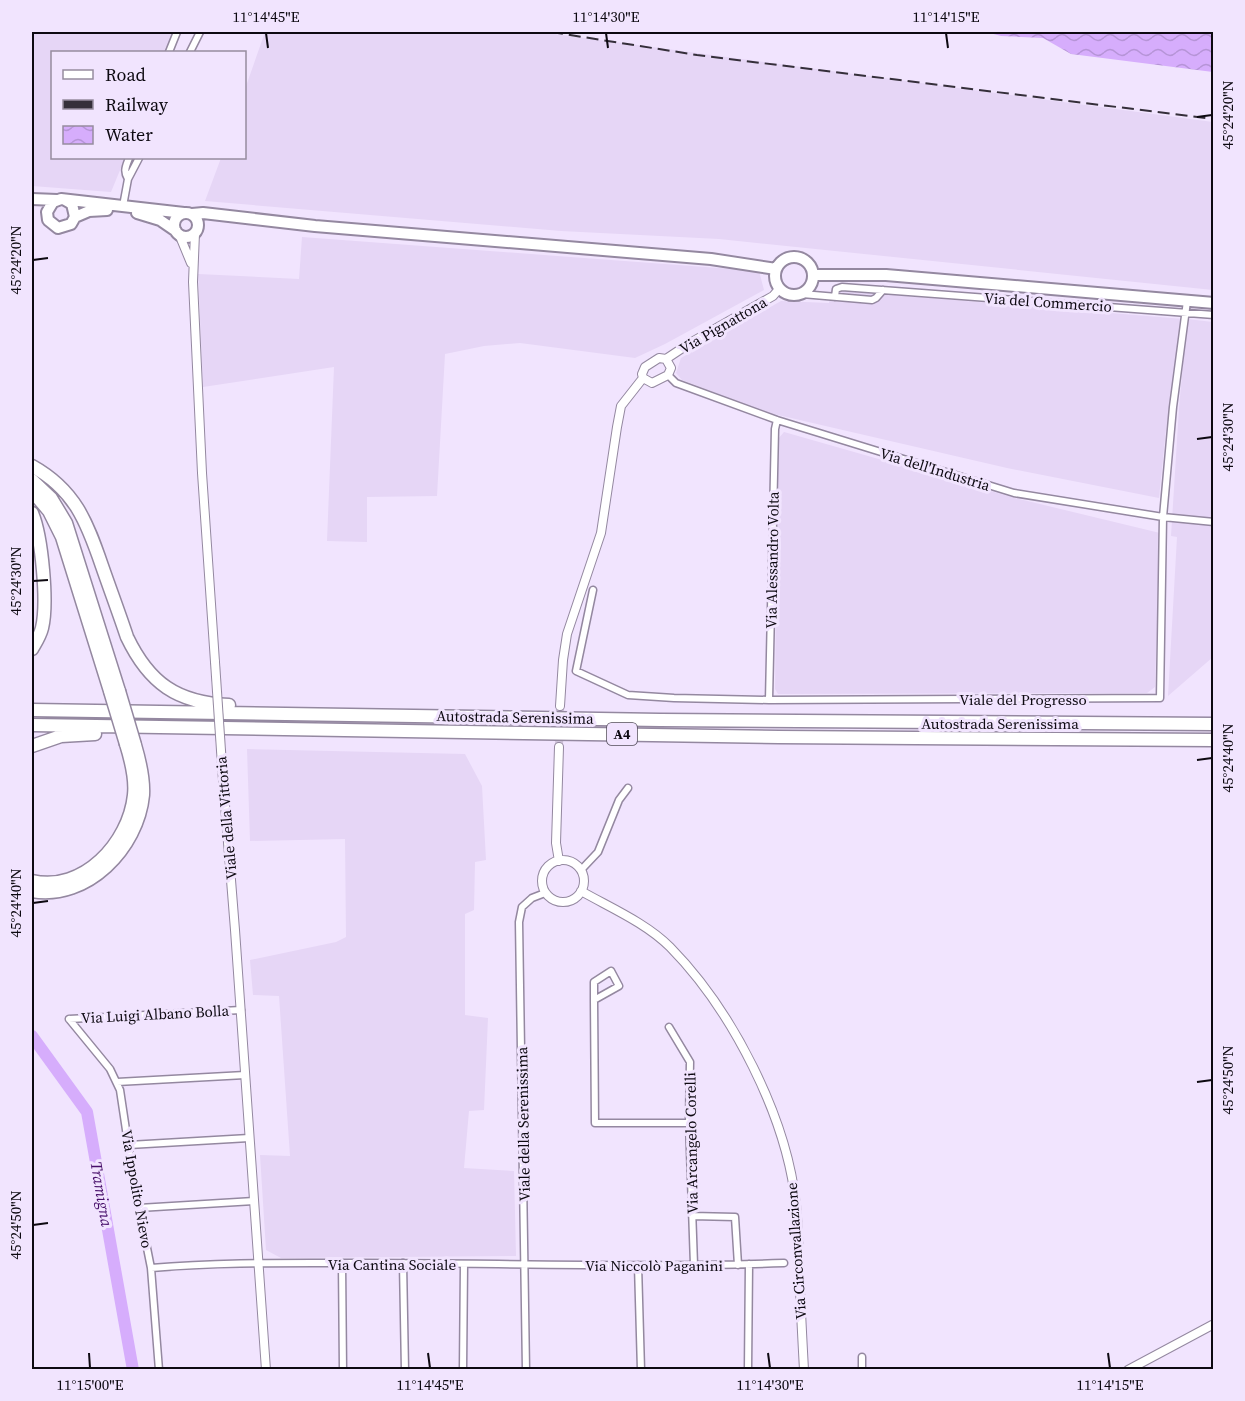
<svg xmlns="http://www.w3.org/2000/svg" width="1245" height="1401" font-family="'Source Serif 4',serif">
	<defs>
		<pattern id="water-waves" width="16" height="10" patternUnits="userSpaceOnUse" patternTransform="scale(1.5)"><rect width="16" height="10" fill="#d6adfc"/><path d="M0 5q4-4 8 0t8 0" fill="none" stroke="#b694d7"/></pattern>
	</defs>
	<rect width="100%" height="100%" fill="#f1e4fe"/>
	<path fill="#e6d6f6" d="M32,32H176L168,52H52V158H125L111,192L32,186Z
		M265,32H540L1213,122V290L719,239L561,231L205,201L221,158H244L245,89Z
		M302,237L759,271L764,290L665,344L635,358L520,343L484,346L445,354L437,496L367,497V542L327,541L334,367L203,387L198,274L299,279Z
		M831,290L1184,319L1166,429L1159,498L1007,468L765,412L682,380L676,373L681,358L781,301L829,303Z
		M1187,319L1213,322V657L1168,696L1177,537L1171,536L1179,408Z
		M784,432L1015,498L1160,533L1155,687L1147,693L778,694L775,689L778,439Z
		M247,749L465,754L482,786L486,860L475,862L474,910L465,914V1015L488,1018L484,1110L469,1111L464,1168L514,1171L516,1256L281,1258L266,1250L260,1155L290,1156L279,996L253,995L250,960L336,942L346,937L345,839L250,841Z"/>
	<path fill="url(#water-waves)" d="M986,32H1213V72L1071,54L1043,38L1001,36Z"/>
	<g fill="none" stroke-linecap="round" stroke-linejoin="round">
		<path stroke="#d6adfc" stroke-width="12" d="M32,1036L87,1112L133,1370"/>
		<path stroke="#cfc3da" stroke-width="8" stroke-dasharray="8 4" stroke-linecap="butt" d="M559,747L560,706"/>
		<defs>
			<path id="minor" d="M169,52L177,32
				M190,52L200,32
				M128,179C123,171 126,166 129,158
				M123,206L128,179L139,158
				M802,294L872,300L876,298L883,290
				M835,297L836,289L842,287L1214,315
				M668,375L676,383L777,420L1014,493L1163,517L1214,522
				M593,590L576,671L628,695L674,698L769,700L1160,698L1163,517L1173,407L1187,301
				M769,700L775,429L777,420
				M581,870L598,852L619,800L628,788
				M594,1000V982L611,971L619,986L594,1000L595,1123H689
				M69,1019L110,1069L120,1090L134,1183L151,1268L159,1370
				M69,1019L241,1010
				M669,1027L690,1062L689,1123L694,1265
				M117,1082L245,1075
				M129,1145L249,1138
				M139,1208L254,1201
				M692,1216L735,1217L738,1265
				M342,1263L343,1370
				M403,1263L405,1370
				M638,1265L641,1370
				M151,1268C219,1262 287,1263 356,1263C498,1263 641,1268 784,1263
				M463,1370L464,1264
				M526,1370L519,922L522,907L532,898L545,893
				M748,1370L749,1264
				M862,1370V1357"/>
			<path id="tertiary" d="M195,233L193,282L202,473L215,662
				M179,234L191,263
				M666,359L690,343L773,296L779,289
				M643,378L652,383L668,375L671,368L666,359
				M643,378L642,374L645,367L659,358L666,359
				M560,706L563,660L567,634L601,533L617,427L621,406L643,378
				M223,780L235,930L266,1370
				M542 881a21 21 0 1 1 42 0a21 21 0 1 1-42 0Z
				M559,861L556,843L559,747
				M581,891C611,908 646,923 670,947C732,1010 787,1117 796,1205C798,1223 798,1242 799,1260C800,1297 802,1333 804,1370
				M1128,1370L1214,1324"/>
			<path id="primary" d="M32,199L57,200
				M65,200L72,204L75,217L71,224L58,228L48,220L47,212L53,202L61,199L184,213
				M137,213L160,220L176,231
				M174 225a12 12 0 1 1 24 0a12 12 0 1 1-24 0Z
				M192,214L203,213L315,226L711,259L776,269
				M75,217L89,211L107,210
				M775 276a19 19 0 1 1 38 0a19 19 0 1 1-38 0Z
				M813,275H886L1214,303"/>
			<path id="motorway" d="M32,466C75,490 87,522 102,566C110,589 119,613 127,637C149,683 177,703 229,705
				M32,480L51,498L66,523L119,691
				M32,491L49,511L62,537L110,691
				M32,513C42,537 48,603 42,628C40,636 36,642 32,649
				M32,710L660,720L1214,724
				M32,725L779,737L1214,740
				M32,746L61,736L95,734
				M32,881C83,893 129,843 134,795C136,778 131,760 126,744
				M32,891C87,901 138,848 143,795C144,778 140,762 135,745"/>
		</defs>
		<use href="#minor" stroke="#9488a0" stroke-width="9"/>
		<use href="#tertiary" stroke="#9488a0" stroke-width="10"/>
		<use href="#primary" stroke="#9488a0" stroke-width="14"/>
		<use href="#motorway" stroke="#9488a0" stroke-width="15"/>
		<use href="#minor" stroke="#fff" stroke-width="6"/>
		<use href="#tertiary" stroke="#fff" stroke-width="8"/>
		<use href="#primary" stroke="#fff" stroke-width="10"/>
		<use href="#motorway" stroke="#fff" stroke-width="12"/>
		<path stroke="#352f3a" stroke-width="2" stroke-dasharray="12 6" stroke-linecap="butt" d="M551,32L697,55L1214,119"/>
		<defs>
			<path id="tertiary-bridge" d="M215,662L223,780"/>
			<path id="motorway-bridge" d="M110,691L126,744
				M119,691L135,745"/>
		</defs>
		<use href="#tertiary-bridge" stroke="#9488a0" stroke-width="10" stroke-linecap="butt"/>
		<use href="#motorway-bridge" stroke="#9488a0" stroke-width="15" stroke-linecap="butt"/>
		<use href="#tertiary-bridge" stroke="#fff" stroke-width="8"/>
		<use href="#motorway-bridge" stroke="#fff" stroke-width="12"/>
	</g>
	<path fill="none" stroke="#0d0911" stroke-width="2" d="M266,33L268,48M606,33L608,48M946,33L948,48M1197,117L1212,115M33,260L48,258M1197,439L1212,437M33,581L48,580M1197,760L1212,758M33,903L48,901M1197,1082L1212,1080M33,1225L48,1223M89,1353L90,1368M428,1353L430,1368M768,1353L770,1368M1108,1353L1110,1368"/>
	<g text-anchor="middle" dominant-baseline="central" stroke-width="6" stroke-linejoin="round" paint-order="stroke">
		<rect fill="#f1e4fe" stroke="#514b58" stroke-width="1.5" x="607" y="723" width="30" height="22" rx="4.5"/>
		<g font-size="14" font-weight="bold" fill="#0d0911">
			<text x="622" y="734">A4</text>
		</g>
		<g font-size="15" fill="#0d0911" stroke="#f1e4fe">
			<text transform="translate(1048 302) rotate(4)">Via del Commercio</text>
			<text transform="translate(723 325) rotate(-30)">Via Pignattona</text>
			<text transform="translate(935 469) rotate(17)">Via dell'Industria</text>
			<text transform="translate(772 560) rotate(-89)">Via Alessandro Volta</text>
			<text x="1023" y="699">Viale del Progresso</text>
			<text transform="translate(515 717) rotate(1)">Autostrada Serenissima</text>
			<text x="1000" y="723">Autostrada Serenissima</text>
			<text transform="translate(226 818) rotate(-95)">Viale della Vittoria</text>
			<text transform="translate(155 1014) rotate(-3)">Via Luigi Albano Bolla</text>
			<text transform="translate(523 1124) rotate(-91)">Viale della Serenissima</text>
			<text transform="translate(691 1143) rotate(-91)">Via Arcangelo Corelli</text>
			<text transform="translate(137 1189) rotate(80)">Via Ippolito Nievo</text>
			<text transform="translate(796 1251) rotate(-94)">Via Circonvallazione</text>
			<text x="392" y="1264">Via Cantina Sociale</text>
			<text x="654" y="1265">Via Niccolò Paganini</text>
		</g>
		<g font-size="16" font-style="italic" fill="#460d69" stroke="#f1e4fe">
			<text transform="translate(102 1194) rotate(80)">Tramigna</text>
		</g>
	</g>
	<rect width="1245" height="1401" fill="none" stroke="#f1e4fe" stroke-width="66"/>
	<rect x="51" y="51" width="195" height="108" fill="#f1e4fe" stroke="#968c9f" stroke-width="1.5"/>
	<rect x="63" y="70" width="30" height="9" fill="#ffffff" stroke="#968c9f" stroke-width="1.5"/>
	<text x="105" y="81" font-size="18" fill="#0d0911">Road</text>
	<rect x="63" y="100" width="30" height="9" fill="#352f3a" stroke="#968c9f" stroke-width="1.5"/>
	<text x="105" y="111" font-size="18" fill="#0d0911">Railway</text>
	<rect x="63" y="126" width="30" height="18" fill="url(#water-waves)" stroke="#968c9f" stroke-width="1.5"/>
	<text x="105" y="141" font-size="18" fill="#0d0911">Water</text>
	<rect x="33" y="33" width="1179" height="1335" fill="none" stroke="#0d0911" stroke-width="2"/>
	<g font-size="15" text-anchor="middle" fill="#0d0911">
		<text x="266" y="22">11°14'45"E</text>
		<text x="606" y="22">11°14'30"E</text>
		<text x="946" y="22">11°14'15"E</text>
		<text transform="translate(1228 115) rotate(-90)" y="5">45°24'20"N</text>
		<text transform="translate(16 260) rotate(-90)" y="5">45°24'20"N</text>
		<text transform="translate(1228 437) rotate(-90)" y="5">45°24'30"N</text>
		<text transform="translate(16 581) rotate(-90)" y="5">45°24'30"N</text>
		<text transform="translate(1228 758) rotate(-90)" y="5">45°24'40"N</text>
		<text transform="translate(16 903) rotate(-90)" y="5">45°24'40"N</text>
		<text transform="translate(1228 1080) rotate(-90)" y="5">45°24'50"N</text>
		<text transform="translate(16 1225) rotate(-90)" y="5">45°24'50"N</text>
		<text x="90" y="1390">11°15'00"E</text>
		<text x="430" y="1390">11°14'45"E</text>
		<text x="770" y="1390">11°14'30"E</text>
		<text x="1110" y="1390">11°14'15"E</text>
	</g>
</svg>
